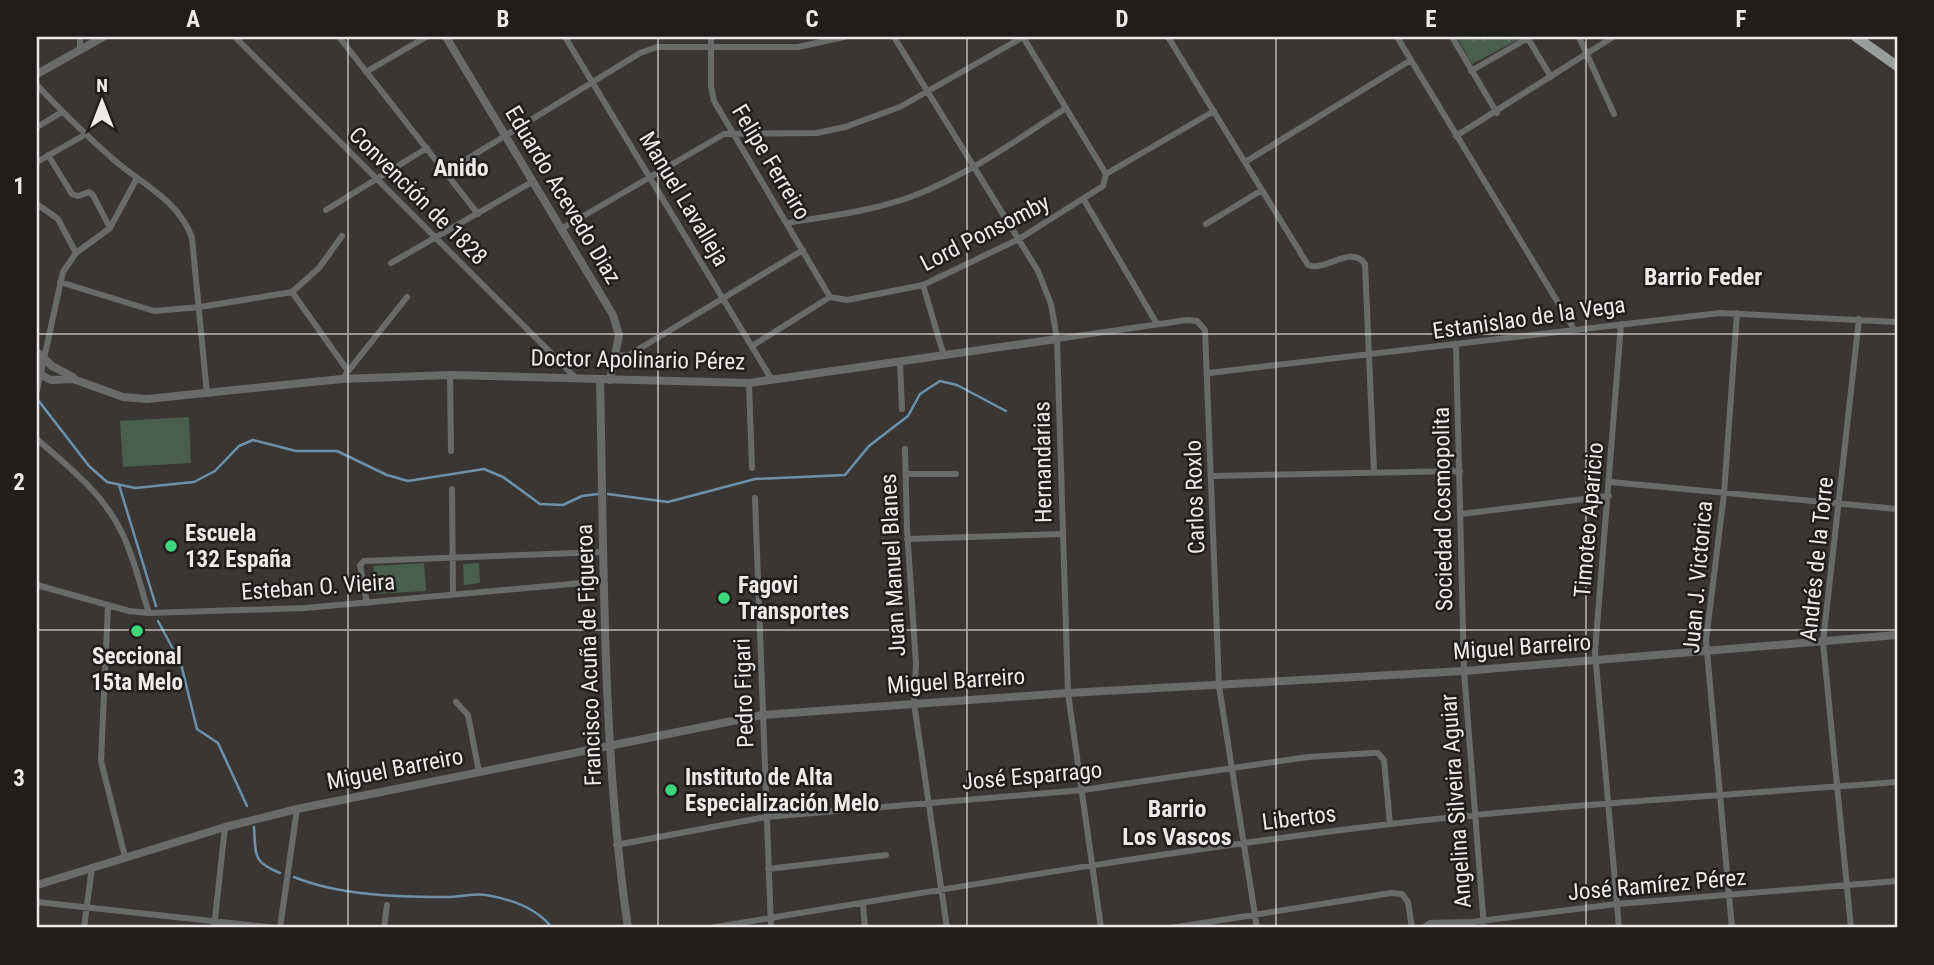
<svg xmlns="http://www.w3.org/2000/svg" width="1934" height="965" font-family="'Roboto Condensed',sans-serif">
	<defs>
		<pattern id="park-crowns" width="20" height="18" patternUnits="userSpaceOnUse" patternTransform="scale(1.75)"><rect width="20" height="18" fill="#4a5e4d"/><path d="M2 6a3 3 0 1 1 6 0M12 15a3 3 0 1 1 6 0" fill="none" stroke="#647567"/></pattern>
	</defs>
	<rect width="100%" height="100%" fill="#3a3634"/>
	<path fill="#4a5e4d" d="M189,417L191,463L123,467L120,421Z
		M424,563L426,591L374,594L373,566Z
		M479,563L480,583L464,585L463,564Z"/>
	<path fill="url(#park-crowns)" d="M1457,37H1517L1519,39L1472,64Z"/>
	<g fill="none" stroke-linecap="round" stroke-linejoin="round">
		<path stroke="#6e91a7" stroke-width="2.5" d="M38,400L89,466L107,482L135,488L194,482L215,471L239,446L253,440L296,451H337L387,475L408,481L484,469L503,477L540,504L563,505L582,496L598,494
			M119,485L156,606
			M608,494L668,502L755,479L845,475L869,446L908,416L920,394L940,381L957,385L1006,411
			M158,621L181,664L197,729L218,743L247,806
			M254,827C256,855 252,862 280,873
			M294,877C338,895 396,897 443,897C457,898 473,893 486,895C510,899 537,908 552,928"/>
		<path stroke="#696b6b" stroke-width="6" d="M80,37V50
			M235,37L577,379
			M339,37L478,214
			M565,37L772,380
			M711,37V86L714,101L830,297
			M894,37L1038,271L1051,304L1057,339L1068,693L1101,928
			M1168,37L1308,265C1326,272 1351,244 1365,264L1374,471
			M1397,37L1574,329
			M1452,37L1497,113
			M1527,37L1551,77
			M1579,37L1614,114
			M1471,71L1528,38
			M366,72L426,37
			M37,85C61,111 87,136 114,160C142,184 179,201 192,238L207,394
			M37,127L62,112
			M1456,136L1613,37
			M48,155L72,194L78,196L89,192L93,195L110,228
			M37,162L86,134
			M1245,162L1411,60
			M446,172L640,53L657,47H798L844,37
			M1106,174L1214,111
			M1084,200L1157,324
			M37,204L58,219L76,253
			M326,210L427,148
			M787,223C829,216 873,211 913,196C968,175 1017,140 1066,108
			M1206,224L1262,190
			M561,229L724,134L817,133L845,127L900,107L1023,37L1106,174
			M391,263L532,182
			M60,282L154,311L200,307L292,292L319,268L342,236
			M923,285L944,356
			M292,292L348,371
			M1057,339L1187,320L1197,321L1205,330L1219,686L1257,928
			M752,346L830,297L847,300L923,285L1019,239L1103,186L1106,174
			M1456,346L1464,671L1484,928
			M615,356L629,355L803,250
			M900,363L902,409
			M1209,373L1720,313L1897,322
			M450,375L451,451
			M342,379L407,297
			M749,383L752,468
			M37,390L63,272L76,253L110,228L137,178
			M37,439C67,466 103,493 121,531C134,556 140,586 149,613
			M905,449L907,529L916,664L914,703L947,928
			M906,474H956
			M1212,476L1460,471
			M1610,482L1897,509
			M452,489L453,594
			M755,498L771,928
			M1461,514L1609,496
			M907,539L1062,534
			M37,585L129,611L149,613L305,608L604,581
			M367,603L360,565L364,561L604,552
			M108,606L101,761L125,857
			M456,702L468,715L479,772
			M616,845L766,817L1083,790L1308,757L1373,753H1378L1384,760L1390,824
			M768,869L886,855
			M37,902L277,928
			M863,905L865,928
			M84,928L92,867
			M214,928L225,827
			M280,928L297,809
			M384,928L387,905
			M710,928C934,891 1157,852 1382,825C1553,805 1726,795 1897,782
			M1171,928L1391,893L1402,894L1408,902L1412,928
			M1423,928L1430,923L1472,922L1617,904L1897,881
			M1619,928L1595,652L1621,324
			M1732,928L1706,640L1724,494L1737,313
			M1851,928L1823,642L1859,319"/>
		<path stroke="#696b6b" stroke-width="8" d="M446,37L613,315L619,335L610,380
			M37,74L103,37
			M38,353L52,366L73,377
			M37,356L41,375L51,380L73,379L123,397L147,399L342,379L450,375L749,383L1057,339
			M600,379C604,561 602,749 628,928
			M37,885L225,827L297,809L762,715L1068,693L1464,671L1897,635"/>
		<path stroke="#999d9d" stroke-width="10" d="M1856,37L1897,66"/>
	</g>
	<path fill="none" stroke="#edeae9" stroke-width="2" stroke-opacity="0.55" d="M348,37V928M658,37V928M967,37V928M1276,37V928M1586,37V928M37,334H1897M37,630H1897"/>
	<g fill="#3fd77d" stroke="#201e1d" stroke-width="2.5">
		<circle cx="171" cy="546" r="7"/>
		<circle cx="724" cy="598" r="7"/>
		<circle cx="137" cy="631" r="7"/>
		<circle cx="671" cy="790" r="7"/>
	</g>
	<g text-anchor="middle" dominant-baseline="central" stroke-width="5" stroke-linejoin="round" paint-order="stroke">
		<g font-size="23" fill="#edeae9" stroke="#201e1d">
			<text transform="translate(771 162) rotate(59)">Felipe Ferreiro</text>
			<text transform="translate(563 195) rotate(59)">Eduardo Acevedo Diaz</text>
			<text transform="translate(418 196) rotate(45)">Convención de 1828</text>
			<text transform="translate(684 199) rotate(59)">Manuel Lavalleja</text>
			<text transform="translate(985 233) rotate(-27)">Lord Ponsomby</text>
			<text transform="translate(1529 318) rotate(-8)">Estanislao de la Vega</text>
			<text transform="translate(638 360) rotate(1)">Doctor Apolinario Pérez</text>
			<text transform="translate(1043 462) rotate(-91)">Hernandarias</text>
			<text transform="translate(1195 497) rotate(-92)">Carlos Roxlo</text>
			<text transform="translate(1443 509) rotate(-91)">Sociedad Cosmopolita</text>
			<text transform="translate(1589 520) rotate(-85)">Timoteo Aparicio</text>
			<text transform="translate(1817 559) rotate(-84)">Andrés de la Torre</text>
			<text transform="translate(893 565) rotate(-93)">Juan Manuel Blanes</text>
			<text transform="translate(1698 577) rotate(-85)">Juan J. Victorica</text>
			<text transform="translate(318 587) rotate(-4)">Esteban O. Vieira</text>
			<text transform="translate(1522 647) rotate(-4)">Miguel Barreiro</text>
			<text transform="translate(589 655) rotate(-92)">Francisco Acuña de Figueroa</text>
			<text transform="translate(956 681) rotate(-4)">Miguel Barreiro</text>
			<text transform="translate(744 693) rotate(-92)">Pedro Figari</text>
			<text transform="translate(395 769) rotate(-11)">Miguel Barreiro</text>
			<text transform="translate(1032 776) rotate(-5)">José Esparrago</text>
			<text transform="translate(1456 801) rotate(-94)">Angelina Silveira Aguiar</text>
			<text transform="translate(1299 818) rotate(-7)">Libertos</text>
			<text transform="translate(1657 885) rotate(-5)">José Ramírez Pérez</text>
		</g>
		<g font-size="23" font-weight="bold" fill="#edeae9" stroke="#201e1d" text-anchor="start">
			<text x="185" y="533">Escuela<tspan x="185" dy="26">132 España</tspan></text>
			<text x="738" y="585">Fagovi<tspan x="738" dy="26">Transportes</tspan></text>
			<text x="137" y="656" text-anchor="middle">Seccional<tspan x="137" dy="26">15ta Melo</tspan></text>
			<text x="685" y="777">Instituto de Alta<tspan x="685" dy="26">Especialización Melo</tspan></text>
		</g>
		<g font-size="24" font-weight="bold" fill="#edeae9" stroke="#201e1d">
			<text x="461" y="168">Anido</text>
			<text x="1703" y="277">Barrio Feder</text>
			<text x="1177" y="809">Barrio<tspan x="1177" dy="28">Los Vascos</tspan></text>
		</g>
	</g>
	<rect width="1934" height="965" fill="none" stroke="#201e1d" stroke-width="77"/>
	<g transform="translate(102 102)" stroke="#201e1d" stroke-width="5" paint-order="stroke">
	<path d="M0-5L12 26L0 18L-12 26Z" fill="#edeae9"/>
	<text y="-10" font-size="19" font-weight="bold" text-anchor="middle" fill="#edeae9">N</text>
	</g>
	<rect x="38" y="38" width="1858" height="888" fill="none" stroke="#edeae9" stroke-width="2.5"/>
	<g font-size="23" text-anchor="middle" font-weight="bold" fill="#edeae9">
		<text x="193" y="27">A</text>
		<text x="503" y="27">B</text>
		<text x="812" y="27">C</text>
		<text x="1122" y="27">D</text>
		<text x="1431" y="27">E</text>
		<text x="1741" y="27">F</text>
		<text x="19" y="194">1</text>
		<text x="19" y="490">2</text>
		<text x="19" y="786">3</text>
	</g>
</svg>
